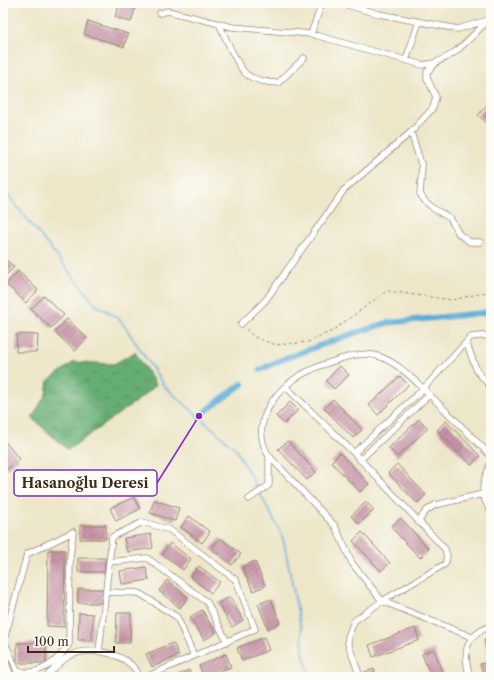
<svg xmlns="http://www.w3.org/2000/svg" width="494" height="680" font-family="'Libre Caslon Text',serif">
	<defs>
		<pattern id="forest-crowns" width="20" height="18" patternUnits="userSpaceOnUse"><rect width="20" height="18" fill="#66ad74"/><path d="M2 6a3 3 0 1 1 6 0M12 15a3 3 0 1 1 6 0" fill="none" stroke="#558d5f"/></pattern>
		<pattern id="building-hatch" width="6" height="6" patternUnits="userSpaceOnUse"><rect width="6" height="6" fill="#c794a7"/><path d="M-1 1l2-2M0 6l6-6M5 7l2-2" fill="none" stroke="#a37987"/></pattern>
	</defs>
	<rect width="100%" height="100%" fill="#fdfcf7"/>
	<filter id="ink" filterUnits="userSpaceOnUse"><feTurbulence type="fractalNoise" baseFrequency=".025" numOctaves="2"/><feDisplacementMap in="SourceGraphic" scale="8" xChannelSelector="R" yChannelSelector="G"/><feConvolveMatrix kernelMatrix="1 2 1 2 8 2 1 2 1" color-interpolation-filters="sRGB"/></filter>
	<filter id="wash" filterUnits="userSpaceOnUse"><feTurbulence type="fractalNoise" baseFrequency=".012" numOctaves="4" result="noise"/><feDisplacementMap in="SourceGraphic" scale="16" xChannelSelector="R" yChannelSelector="G"/><feGaussianBlur stdDeviation="0.9" result="paint"/><feColorMatrix in="noise" values="0 0 0 0 0 0 0 0 0 0 0 0 0 0 0 0 0 1.4 0 .05"/><feComposite in="paint" operator="in"/></filter>
	<g filter="url(#wash)">
		<rect width="100%" height="100%" fill="#ede6c9"/>
		<path fill="url(#forest-crowns)" stroke="#506c49" d="M135,352L156,385L145,395L68,450L32,418L46,394L48,381L74,362L114,364Z"/>
		<g fill="none" stroke-linecap="round" stroke-linejoin="round">
			<path stroke="#5fadd9" stroke-width="1.5" d="M3,189L95,304L118,318L126,328L165,387L236,449L258,490
				M260,494L281,533L284,543L301,628L304,657L311,677"/>
			<path stroke="#5fadd9" stroke-width="6" d="M260,370L281,360L349,335L387,323L491,312
				M199,416L242,384"/>
		</g>
		<g id="blocks">
			<path fill="url(#building-hatch)" d="M120,3H137L131,22L115,17Z
				M88,21L128,34L124,47L84,34Z
				M491,101V127L478,115Z
				M3,257L14,267L3,278Z
				M18,271L38,290L26,303L6,284Z
				M44,296L64,315L51,328L31,309Z
				M67,319L87,338L75,351L55,332Z
				M17,334L38,335L37,352H16Z
				M340,366L349,375L334,389L326,381Z
				M400,376L408,385L378,415L369,405Z
				M333,399L362,430L353,438L324,408Z
				M290,402L298,410L284,424L276,416Z
				M419,419L428,428L397,457L389,448Z
				M446,421L480,456L471,465L437,430Z
				M3,439L19,459L7,469L3,465Z
				M288,441L316,472L307,480L278,449Z
				M340,453L369,484L360,492L331,462Z
				M397,464L426,495L417,503L388,473Z
				M134,497L140,509L116,521L110,508Z
				M154,500L179,508L175,521L150,513Z
				M366,502L374,510L359,524L351,516Z
				M189,516L210,532L202,543L181,527Z
				M401,518L429,549L420,558L391,527Z
				M80,525H106V539H80Z
				M362,532L390,563L381,571L353,541Z
				M151,534L153,548L127,552L124,538Z
				M220,538L241,554L232,565L211,549Z
				M170,543L191,559L183,570L162,554Z
				M48,550H65L64,627L47,626Z
				M78,558H105V572H78Z
				M255,561L265,586L253,591L242,567Z
				M199,566L220,582L211,593L190,577Z
				M146,567L149,580L122,584L120,571Z
				M167,580L188,597L180,608L159,591Z
				M78,589H104V603H78Z
				M230,597L243,620L232,627L218,603Z
				M271,599L280,623L268,629L258,604Z
				M202,610L216,633L204,640L190,617Z
				M79,613L93,614L92,640H78Z
				M117,613H131L130,643H116Z
				M415,628L419,640L373,657L369,645Z
				M264,637L269,650L242,661L237,648Z
				M491,638V652L488,653L484,640Z
				M17,643H46V663H17Z
				M173,643L179,655L152,667L146,654Z
				M434,649L444,677H431L422,654Z
				M226,654L231,667L204,677L199,666Z
				M491,661V677H484L480,664Z
				M374,669L377,677H363L362,673Z
				M189,670L192,677H173Z"/>
		</g>
	</g>
	<g filter="url(#ink)">
		<use href="#blocks" fill-opacity="0" stroke="#948874" stroke-width="1"/>
		<g fill="none" stroke-linecap="round" stroke-linejoin="round">
			<defs>
				<path id="minor" d="M340,3L379,14L458,29L488,20
					M160,13L168,11L232,27L311,34L423,65C455,61 468,38 491,18
					M219,24C225,36 237,66 246,74C253,80 269,83 278,83L304,58
					M311,34L322,3
					M406,60L419,22
					M411,132L422,167L420,194L425,201L434,209L450,218L459,234L470,242H480
					M241,324L265,301L344,190L411,132L433,108L436,97L427,78V72L435,64
					M466,342L477,371L491,387
					M286,387L354,453L445,549L447,557L445,564L382,601L354,621L348,637V643L360,677
					M354,453L423,389L471,337L491,335
					M360,460L429,395
					M491,462C483,482 478,492 491,512
					M249,499L269,485V456
					M418,522L426,511L435,505L483,494
					M73,532L70,557L69,644C57,662 39,677 17,671L4,640L27,554Z
					M110,562L147,558L207,602L227,642
					M106,592L139,593L177,617L194,656
					M472,637L382,601L352,563L335,526L269,456C247,422 279,383 311,370C318,366 326,364 334,361C349,356 366,351 381,357C403,366 418,384 435,400C454,419 472,437 491,456
					M99,651L112,537L143,522L170,530L236,580L255,629L146,677
					M3,654L11,677
					M46,677C53,670 60,661 69,656C91,645 129,653 140,677
					M470,677C462,651 465,636 491,626"/>
			</defs>
			<use href="#minor" stroke="#948874" stroke-width="7"/>
			<path stroke="#948874" stroke-width="1" stroke-dasharray="3 3" stroke-linecap="butt" d="M246,329L254,337L276,345L308,342L332,331L387,291L452,300L491,291
				M89,677V676L103,675V677"/>
			<use href="#minor" stroke="#fff" stroke-width="5.5"/>
		</g>
	</g>
	<path fill="none" stroke="#7b2cbf" stroke-width="1.5" d="M199 416L157 483"/>
	<circle fill="#7b2cbf" stroke="#fdfcf7" stroke-width="1.5" cx="199" cy="416" r="4"/>
	<rect fill="#fdfcf7" stroke="#7b2cbf" stroke-width="1.5" x="14" y="470" width="143" height="26" rx="4"/>
	<g font-size="14" text-anchor="middle" font-weight="bold" fill="#3b2a1e">
		<text x="85" y="488">Hasanoğlu Deresi</text>
	</g>
	<rect width="494" height="680" fill="none" stroke="#fdfcf7" stroke-width="16"/>
	<path d="M28 646v6h86v-6" fill="none" stroke="#3b2a1e" stroke-width="2"/>
	<text x="34" y="646" font-size="12" fill="#3b2a1e" stroke="#fdfcf7" stroke-width="3" paint-order="stroke">100 m</text>
</svg>
